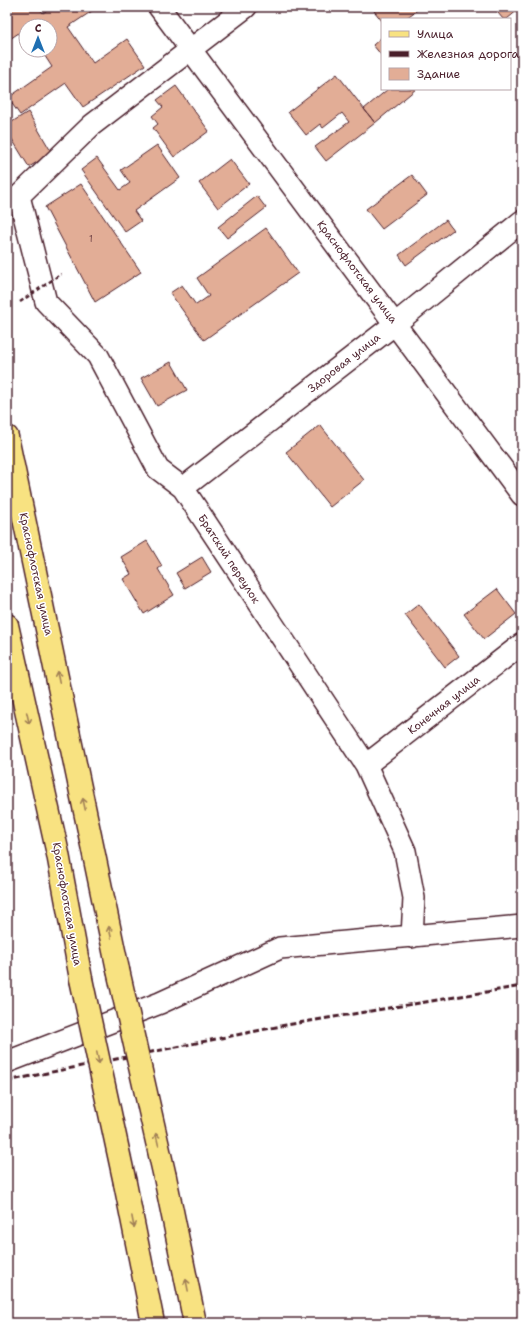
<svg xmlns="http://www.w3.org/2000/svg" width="529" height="1330" font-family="'Shantell Sans',sans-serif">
	<rect width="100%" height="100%" fill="#fff"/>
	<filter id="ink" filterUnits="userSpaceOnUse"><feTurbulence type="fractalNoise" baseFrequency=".025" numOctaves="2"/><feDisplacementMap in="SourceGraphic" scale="8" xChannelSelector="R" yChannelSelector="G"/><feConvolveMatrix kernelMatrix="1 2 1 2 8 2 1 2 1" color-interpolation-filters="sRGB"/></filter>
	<g filter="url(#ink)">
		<path fill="#e2ad96" stroke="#4a1f2b" d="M7,7H38L43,13L52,7H93L95,9L68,27L93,63L127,39L145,65L83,107L66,83L20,115L8,98L52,67L41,50H50V26H26V28L7,41Z
			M371,7H421L405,19H382V21Z
			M493,7H515L518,10L507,19H503Z
			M382,37V56L373,45Z
			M337,74L375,123L326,161L315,147L349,122L342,113L323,128L320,124L306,135L288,112Z
			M176,86L209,131L174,157L153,128L158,124L152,116L163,107L157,100Z
			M388,89H416L375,123L364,109Z
			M28,112L52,153L29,167L7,131V125Z
			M157,145L180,178L134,211L141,221L125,232L81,170L97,158L120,190L130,183L121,170Z
			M230,159L249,184L218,208L199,183Z
			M412,175L427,195L382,229L366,209Z
			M81,184L141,272L95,302L45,207Z
			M257,196L266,208L227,238L218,227Z
			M446,220L453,230L406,265L399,255Z
			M266,228L298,273L204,340L170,293L182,285L196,305L209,296L197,278Z
			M171,362L187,390L157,406L141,378Z
			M320,425L364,480L330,507L286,452Z
			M147,541L162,566L158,569L174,595L144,614L123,579L131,574L121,557Z
			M202,557L211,572L185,588L176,573Z
			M497,589L516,614L484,639L464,614Z
			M419,604L459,656L445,667L405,615Z"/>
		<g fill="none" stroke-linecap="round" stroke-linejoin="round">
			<defs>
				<path id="minor" d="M159,7L522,495
					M246,7L92,125L19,196L46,302L98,356L158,469L183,488L366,765L405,851L414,898L412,937
					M183,488L395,324L522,221
					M366,765L522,644
					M7,1062L160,1003L280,948L522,926"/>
				<path id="major" d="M7,437L118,970
					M7,625L58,854L81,979
					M165,1177L195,1323
					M125,1183L153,1323"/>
			</defs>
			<use href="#minor" stroke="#4a1f2b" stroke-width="24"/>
			<use href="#major" stroke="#4a1f2b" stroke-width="25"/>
			<use href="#minor" stroke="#fff" stroke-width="21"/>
			<use href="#major" stroke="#f8e281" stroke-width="22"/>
			<path stroke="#4a1f2b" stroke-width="3" stroke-dasharray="6 3" stroke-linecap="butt" d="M7,1081L286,1025L522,986"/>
			<defs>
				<path id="major-bridge" d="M118,970L165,1177
					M81,979L125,1183"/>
			</defs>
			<use href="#major-bridge" stroke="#4a1f2b" stroke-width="25" stroke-linecap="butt"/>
			<path stroke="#4a1f2b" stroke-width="2.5" stroke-dasharray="4 3" stroke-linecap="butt" d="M20,302L61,274"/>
			<use href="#major-bridge" stroke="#f8e281" stroke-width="22"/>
		</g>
		<defs><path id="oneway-shaft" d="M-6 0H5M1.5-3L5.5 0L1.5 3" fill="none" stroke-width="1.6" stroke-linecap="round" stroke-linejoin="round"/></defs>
		<g stroke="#a18056">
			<use href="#oneway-shaft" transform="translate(58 677) rotate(-102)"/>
			<use href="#oneway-shaft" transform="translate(28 718) rotate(77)"/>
			<use href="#oneway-shaft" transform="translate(84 804) rotate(-102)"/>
			<use href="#oneway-shaft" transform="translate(110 932) rotate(-102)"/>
			<use href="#oneway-shaft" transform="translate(98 1058) rotate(78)"/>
			<use href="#oneway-shaft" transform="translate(157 1139) rotate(-103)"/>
			<use href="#oneway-shaft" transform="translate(133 1222) rotate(79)"/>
			<use href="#oneway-shaft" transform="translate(187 1285) rotate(-101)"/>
		</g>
	</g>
	<g text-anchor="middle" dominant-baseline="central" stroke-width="3" stroke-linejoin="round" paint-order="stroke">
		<g font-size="9" fill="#704246">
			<text x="91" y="239">1</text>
		</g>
		<g font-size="11" fill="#4a1f2b" stroke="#fff">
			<text transform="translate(357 272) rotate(53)">Краснофлотская улица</text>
			<text transform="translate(344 363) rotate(-38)">Здоровая улица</text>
			<text transform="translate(229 559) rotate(57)">Братский переулок</text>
			<text transform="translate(36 574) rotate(78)">Краснофлотская улица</text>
			<text transform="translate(444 705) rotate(-38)">Конечная улица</text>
			<text transform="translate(67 904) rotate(80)">Краснофлотская улица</text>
		</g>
	</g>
	<rect width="529" height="1330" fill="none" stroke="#fff" stroke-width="24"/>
	<rect x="12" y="12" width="505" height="1306" fill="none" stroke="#4a1f2b" stroke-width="1.5" filter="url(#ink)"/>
	<rect x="381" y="18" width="130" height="72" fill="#ffffff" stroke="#b7a5aa"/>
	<rect x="389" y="31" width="20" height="6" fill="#f8e281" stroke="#b7a5aa"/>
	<text x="417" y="38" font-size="12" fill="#4a1f2b">Улица</text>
	<rect x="389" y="51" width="20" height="6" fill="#4a1f2b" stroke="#b7a5aa"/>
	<text x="417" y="58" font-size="12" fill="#4a1f2b">Железная дорога</text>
	<rect x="389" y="68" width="20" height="12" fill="#e2ad96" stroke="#b7a5aa"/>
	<text x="417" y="78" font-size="12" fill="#4a1f2b">Здание</text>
	<g transform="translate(38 38)"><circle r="19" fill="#ffffff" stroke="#b7a5aa"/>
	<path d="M0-3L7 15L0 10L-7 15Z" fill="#1f6fb2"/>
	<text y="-6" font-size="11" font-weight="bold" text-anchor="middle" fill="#4a1f2b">С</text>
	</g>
</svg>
